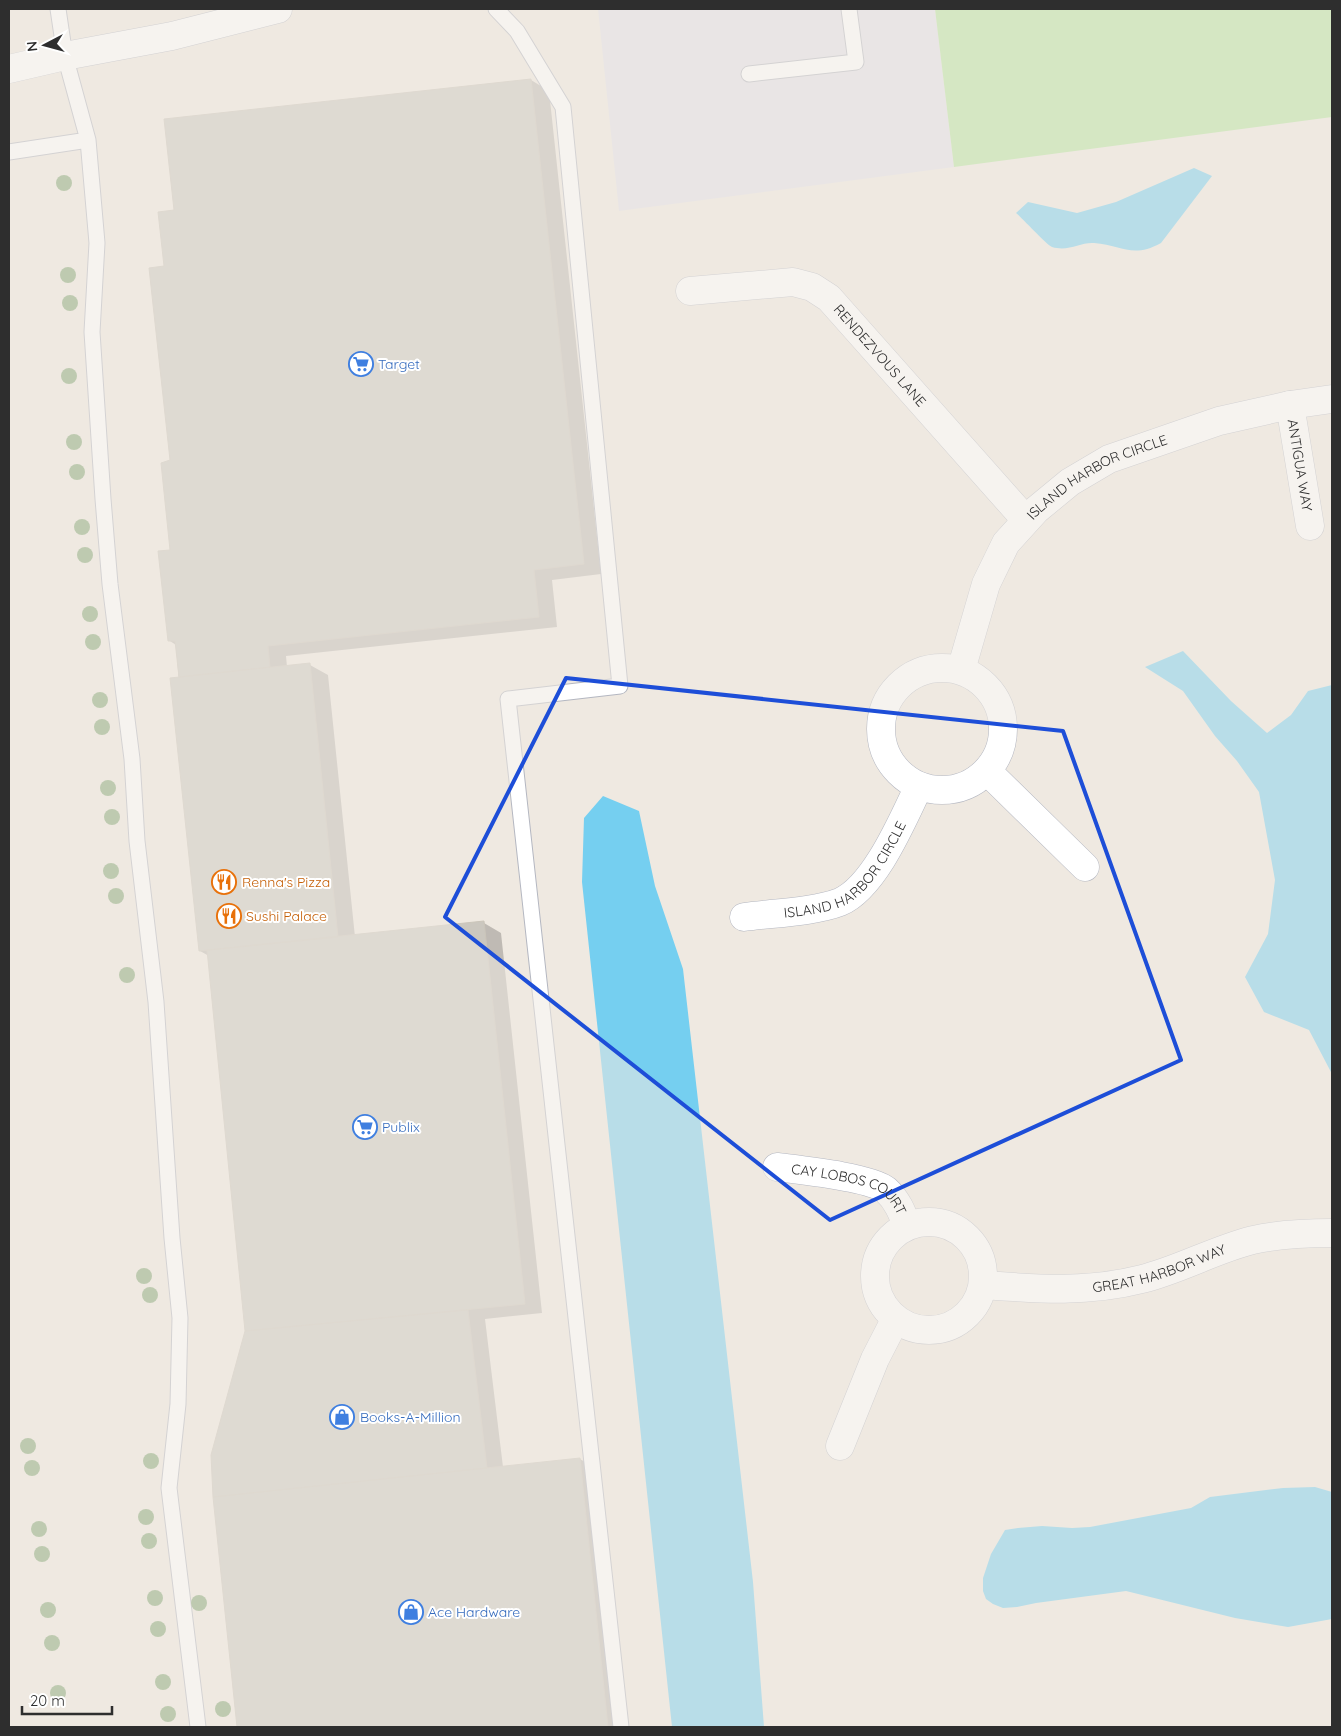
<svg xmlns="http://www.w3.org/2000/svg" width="1341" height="1736" font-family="Quicksand,sans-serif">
	<rect width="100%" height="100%" fill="#efe9e1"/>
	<path fill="#e3e1e8" d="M598,9H935L954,167L619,211Z"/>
	<path fill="#b6e59e" d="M935,9H1332V117L954,167Z"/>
	<path fill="#75cff0" d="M1194,168L1212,176L1161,243C1132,259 1122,245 1094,243C1080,242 1069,252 1052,247C1047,245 1023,219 1016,213L1028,202L1077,213L1116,202Z
		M1183,651L1231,701L1267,733L1291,715L1308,691L1332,685V1074L1309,1030L1264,1012L1245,977L1268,934L1275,880L1259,792L1237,761L1215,736L1183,691L1145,667Z
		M603,796L639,811L655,886L683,969L753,1582L764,1727H672L582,882L584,818Z
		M1315,1487L1332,1492V1619L1288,1627L1235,1618L1126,1591L1036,1603L1017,1607L1003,1608L993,1604L986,1599L983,1591V1578L991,1554L1005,1530L1018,1528L1042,1526L1072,1528L1090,1527L1191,1508L1210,1497L1283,1488Z"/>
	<path fill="#0003" d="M531,80L549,91L601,574L552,580L557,627L286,656L287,667L310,665L328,675L355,937L484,923L501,933L542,1313L485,1319L503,1467L580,1459L598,1470L625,1727H238L214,1497L246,1331L209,956L200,951L176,645L170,641L171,461L165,267L176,211Z"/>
	<path fill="#cbc7bf" stroke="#cbc5ba" d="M531,79L584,564L534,570L539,617L268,646L270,667L179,677L175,641H168L158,551L170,550L161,463L170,460L149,268L164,266L158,212L174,210L164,119Z
		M310,663L338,937L199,951L170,678Z
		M484,921L525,1304L245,1331L207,950Z
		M468,1310L487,1468L213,1497L211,1455L245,1331Z
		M580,1458L608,1727H237L213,1497Z"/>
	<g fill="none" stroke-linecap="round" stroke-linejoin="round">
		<defs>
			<path id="lane" d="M58,9L65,56L88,140L97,243L92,332L103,499L110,584L132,759L137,841L156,1002L172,1238L180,1318L178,1404L169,1488L198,1727
				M496,9L517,31L563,107L620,686L508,699L621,1727
				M749,74L856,62L849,9
				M9,152L88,140"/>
			<g id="street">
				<path id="s1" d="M690,291L793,282L812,287L829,298L1026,520"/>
				<path id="s2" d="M1290,405L1310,526"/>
				<circle cx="942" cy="729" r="61"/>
				<path id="s3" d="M961,670L986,584L1006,543L1036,510L1070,482L1109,459L1219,421L1290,405L1332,399"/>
				<path d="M987,771L1085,867"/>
				<path id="s4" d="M744,917C773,913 814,912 840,902C875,887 903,819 919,786"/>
				<path id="s5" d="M777,1167C800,1170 870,1177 886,1190C897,1200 902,1212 907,1226"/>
				<circle cx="929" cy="1276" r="54"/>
				<path id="s6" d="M983,1285C1038,1289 1087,1293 1142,1279C1179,1270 1216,1249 1253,1240C1279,1234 1305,1233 1332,1233"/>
				<path d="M840,1446L875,1359L895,1320"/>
			</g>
			<path id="secondary" d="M9,69L65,56L172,36L278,9"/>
		</defs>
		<use href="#lane" stroke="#b4b7c1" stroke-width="17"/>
		<use href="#street" stroke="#b4b7c1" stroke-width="29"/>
		<use href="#secondary" stroke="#b4b7c1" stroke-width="29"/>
		<use href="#lane" stroke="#fff" stroke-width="15"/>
		<use href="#street" stroke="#fff" stroke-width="28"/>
		<use href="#secondary" stroke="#fff" stroke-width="28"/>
	</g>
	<g fill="#84a574">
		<circle cx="64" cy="183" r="8"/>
		<circle cx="68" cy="275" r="8"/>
		<circle cx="70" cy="303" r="8"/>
		<circle cx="69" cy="376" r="8"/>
		<circle cx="74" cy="442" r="8"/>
		<circle cx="77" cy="472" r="8"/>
		<circle cx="82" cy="527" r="8"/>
		<circle cx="85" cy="555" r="8"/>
		<circle cx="90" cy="614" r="8"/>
		<circle cx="93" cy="642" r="8"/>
		<circle cx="100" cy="700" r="8"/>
		<circle cx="102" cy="727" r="8"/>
		<circle cx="108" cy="788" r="8"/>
		<circle cx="112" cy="817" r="8"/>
		<circle cx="111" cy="871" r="8"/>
		<circle cx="116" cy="896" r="8"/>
		<circle cx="127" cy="975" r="8"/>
		<circle cx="144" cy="1276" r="8"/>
		<circle cx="150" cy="1295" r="8"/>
		<circle cx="28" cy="1446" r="8"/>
		<circle cx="151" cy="1461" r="8"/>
		<circle cx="32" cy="1468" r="8"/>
		<circle cx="146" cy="1517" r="8"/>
		<circle cx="39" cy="1529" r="8"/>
		<circle cx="149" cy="1541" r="8"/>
		<circle cx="42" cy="1554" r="8"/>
		<circle cx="155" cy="1598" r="8"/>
		<circle cx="199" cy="1603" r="8"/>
		<circle cx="48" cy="1610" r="8"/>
		<circle cx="158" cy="1629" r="8"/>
		<circle cx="52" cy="1643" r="8"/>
		<circle cx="163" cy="1682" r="8"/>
		<circle cx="58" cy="1693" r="8"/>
		<circle cx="223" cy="1709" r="8"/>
		<circle cx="168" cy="1714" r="8"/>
	</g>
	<path d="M0 0H1341V1736H0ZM566,678L1063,731L1181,1060L830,1220L445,917Z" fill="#efe9e1" fill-opacity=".55" fill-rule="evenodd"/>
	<path fill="none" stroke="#1d4ed8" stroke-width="4" stroke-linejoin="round" d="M566,678L1063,731L1181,1060L830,1220L445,917Z"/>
	<defs>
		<symbol id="supermarket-ring" viewBox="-11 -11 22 22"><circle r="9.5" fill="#fff" stroke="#3f7fe0" stroke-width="1.5"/><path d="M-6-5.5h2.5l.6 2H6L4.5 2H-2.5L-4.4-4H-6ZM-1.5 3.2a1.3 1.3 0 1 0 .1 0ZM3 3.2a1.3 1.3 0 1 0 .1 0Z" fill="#3f7fe0"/></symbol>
		<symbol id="restaurant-ring" viewBox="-11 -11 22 22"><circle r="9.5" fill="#fff" stroke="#e8710a" stroke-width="1.5"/><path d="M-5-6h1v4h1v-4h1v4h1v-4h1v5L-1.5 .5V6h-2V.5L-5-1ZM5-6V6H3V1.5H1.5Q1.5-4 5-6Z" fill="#e8710a"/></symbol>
		<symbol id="shop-ring" viewBox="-11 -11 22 22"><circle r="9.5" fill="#fff" stroke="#3f7fe0" stroke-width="1.5"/><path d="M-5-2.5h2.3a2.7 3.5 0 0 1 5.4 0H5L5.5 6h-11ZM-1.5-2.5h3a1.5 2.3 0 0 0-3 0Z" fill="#3f7fe0"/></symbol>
	</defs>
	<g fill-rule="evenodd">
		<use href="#supermarket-ring" x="347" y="350" width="28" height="28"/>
		<use href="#restaurant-ring" x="210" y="868" width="28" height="28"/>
		<use href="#restaurant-ring" x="215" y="902" width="28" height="28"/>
		<use href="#supermarket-ring" x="351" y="1113" width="28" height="28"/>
		<use href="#shop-ring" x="328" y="1403" width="28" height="28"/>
		<use href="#shop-ring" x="397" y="1598" width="28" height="28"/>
	</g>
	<g text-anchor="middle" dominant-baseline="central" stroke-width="4" stroke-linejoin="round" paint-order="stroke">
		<g font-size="14" fill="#2e2e2e" stroke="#fff">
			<text stroke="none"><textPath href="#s1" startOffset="220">RENDEZVOUS LANE</textPath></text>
			<text stroke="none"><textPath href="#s2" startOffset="61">ANTIGUA WAY</textPath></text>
			<text stroke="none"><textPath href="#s3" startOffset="250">ISLAND HARBOR CIRCLE</textPath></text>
			<text stroke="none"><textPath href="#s4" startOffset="120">ISLAND HARBOR CIRCLE</textPath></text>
			<text stroke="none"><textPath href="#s5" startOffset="78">CAY LOBOS COURT</textPath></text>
			<text stroke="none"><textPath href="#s6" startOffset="179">GREAT HARBOR WAY</textPath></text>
		</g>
		<g font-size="14" fill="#366cbe" stroke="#fff" text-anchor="start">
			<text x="378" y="364">Target</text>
			<text x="382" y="1127">Publix</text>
			<text x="360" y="1417">Books-A-Million</text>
			<text x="428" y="1612">Ace Hardware</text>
		</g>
		<g font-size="14" fill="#c56008" stroke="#fff" text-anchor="start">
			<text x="242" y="882">Renna's Pizza</text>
			<text x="246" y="916">Sushi Palace</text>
		</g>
	</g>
	<rect width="1341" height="1736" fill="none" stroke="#2e2e2e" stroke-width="20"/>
	<g transform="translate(45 45) rotate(264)" stroke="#ffffff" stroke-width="4" paint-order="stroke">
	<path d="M0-4L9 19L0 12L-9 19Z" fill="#2e2e2e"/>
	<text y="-8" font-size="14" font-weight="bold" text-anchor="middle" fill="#2e2e2e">N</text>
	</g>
	<path d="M22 1706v8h90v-8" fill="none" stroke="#2e2e2e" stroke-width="2.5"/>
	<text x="30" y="1706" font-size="15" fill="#2e2e2e" stroke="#ffffff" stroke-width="4" paint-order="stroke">20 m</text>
</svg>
